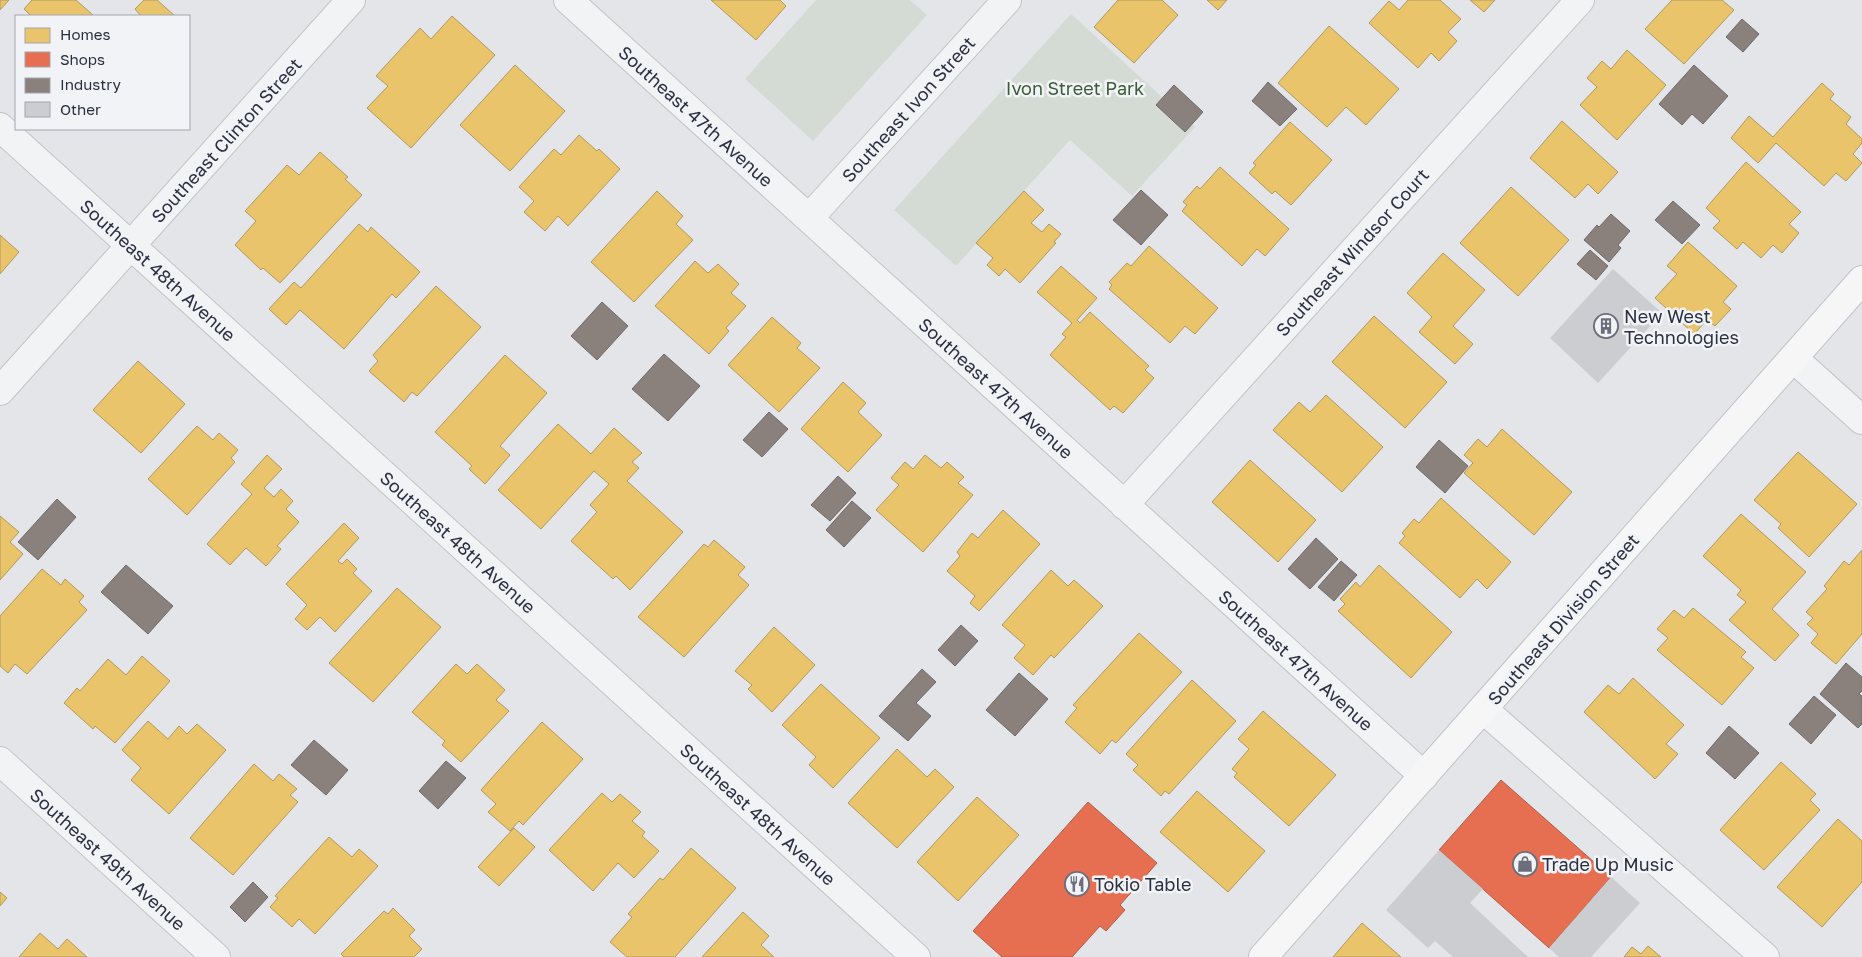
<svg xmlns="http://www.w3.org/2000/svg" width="1862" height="957" font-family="'Golos Text',sans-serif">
<rect width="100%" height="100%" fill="#e4e5e8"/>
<path fill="#d4dbd4" d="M 816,0 L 910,0 L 927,15 L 813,141 L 745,79 Z
M 1071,14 L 1195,127 L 1132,196 L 1070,140 L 956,266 L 894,210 Z"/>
<path fill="#e9c46a" stroke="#b0985e" d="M 0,0 L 9,0 L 0,10 Z
M 32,0 L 76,0 L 94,16 L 31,16 L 24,9 Z
M 144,0 L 157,0 L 175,16 L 141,16 L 135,9 Z
M 711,0 L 780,0 L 786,6 L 756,40 Z
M 1118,0 L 1162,0 L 1178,15 L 1134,63 L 1094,27 Z
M 1207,0 L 1227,0 L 1218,10 Z
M 1408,0 L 1440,0 L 1461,19 L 1448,32 L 1457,41 L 1439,61 L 1431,53 L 1418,68 L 1369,23 L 1389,1 L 1399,10 Z
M 1470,0 L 1495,0 L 1484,12 Z
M 1672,0 L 1722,0 L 1734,10 L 1684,64 L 1645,29 Z
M 452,16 L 495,55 L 411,148 L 367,108 L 388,86 L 376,76 L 420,28 L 431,39 Z
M 1329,26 L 1399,89 L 1366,125 L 1346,107 L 1327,127 L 1278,83 Z
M 1627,50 L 1666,85 L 1617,140 L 1580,105 L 1597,87 L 1587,78 L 1602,61 L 1611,69 Z
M 515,65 L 565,111 L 510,171 L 460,125 Z
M 1822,83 L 1834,94 L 1830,99 L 1851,117 L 1846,124 L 1862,139 L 1862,143 L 1853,154 L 1862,163 L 1846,181 L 1836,173 L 1824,186 L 1776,143 L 1758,163 L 1731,138 L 1749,116 L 1773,137 Z
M 1562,121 L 1618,172 L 1598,194 L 1588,184 L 1575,198 L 1530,158 Z
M 1290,122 L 1332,160 L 1291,205 L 1275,191 L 1272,194 L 1249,173 L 1256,165 L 1253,163 Z
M 579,135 L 597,151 L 599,149 L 620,169 L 568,226 L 558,216 L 545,231 L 524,212 L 534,201 L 519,187 L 554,149 L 561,155 Z
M 320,152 L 348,177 L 345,179 L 362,195 L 280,283 L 263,268 L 261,270 L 235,245 L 256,221 L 245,211 L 287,165 L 299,175 Z
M 1746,162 L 1801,212 L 1789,224 L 1799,233 L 1782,253 L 1773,245 L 1761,258 L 1743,242 L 1737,249 L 1713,228 L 1720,221 L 1706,208 Z
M 1220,167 L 1289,229 L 1265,256 L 1257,249 L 1242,266 L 1182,211 L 1187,205 L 1183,202 L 1197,186 L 1200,189 Z
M 1511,187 L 1569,240 L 1518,296 L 1460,243 Z
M 657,191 L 683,216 L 676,224 L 693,240 L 634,302 L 591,262 Z
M 1024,191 L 1044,210 L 1031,223 L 1042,232 L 1049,224 L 1061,234 L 1054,242 L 1056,243 L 1020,283 L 1005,269 L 999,276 L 987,265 L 993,258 L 976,243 Z
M 359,224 L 368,232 L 371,227 L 420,272 L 396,298 L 392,294 L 344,349 L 300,310 L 286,325 L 269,309 L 294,282 L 301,288 Z
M 0,235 L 19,252 L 0,274 Z
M 1688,242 L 1737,286 L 1723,302 L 1731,309 L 1715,326 L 1707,320 L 1694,334 L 1655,298 L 1677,274 L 1667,266 Z
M 1149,246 L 1218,308 L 1195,334 L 1185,326 L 1170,343 L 1109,289 L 1112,285 L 1109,282 L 1127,263 L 1131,266 Z
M 1443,253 L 1485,290 L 1453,326 L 1473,344 L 1455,364 L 1419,332 L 1432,317 L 1407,293 Z
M 695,261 L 708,273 L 718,264 L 739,284 L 731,293 L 746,306 L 726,328 L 729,331 L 709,354 L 655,306 Z
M 1061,266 L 1097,298 L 1077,320 L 1080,323 L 1090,312 L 1149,366 L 1145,370 L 1154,378 L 1123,413 L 1114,406 L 1110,410 L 1050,355 L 1066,337 L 1062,334 L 1072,323 L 1037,292 Z
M 436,286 L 481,327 L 417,396 L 412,392 L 404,402 L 369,371 L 378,361 L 373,355 Z
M 1374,316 L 1447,382 L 1405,428 L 1332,362 Z
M 772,317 L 801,343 L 797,348 L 820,368 L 779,412 L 728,365 Z
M 505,355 L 547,393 L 500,446 L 510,455 L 485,484 L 469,469 L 472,466 L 435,432 Z
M 138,361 L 185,404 L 141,453 L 93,410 Z
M 843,382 L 866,403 L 858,412 L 882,435 L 848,472 L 801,429 Z
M 1326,395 L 1383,447 L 1342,492 L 1273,430 L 1299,402 L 1310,412 Z
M 558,424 L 591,454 L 614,428 L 642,453 L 632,462 L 639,468 L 627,481 L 683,532 L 630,590 L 616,576 L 613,579 L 571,541 L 597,512 L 590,505 L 609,484 L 594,471 L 541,529 L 498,490 Z
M 197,426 L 213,440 L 219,433 L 238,450 L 231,458 L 235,462 L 187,515 L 148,479 Z
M 1502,429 L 1572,492 L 1534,535 L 1464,473 L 1473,463 L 1464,455 L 1478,439 L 1487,447 Z
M 1798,452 L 1857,504 L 1809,557 L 1778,528 L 1781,524 L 1754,500 Z
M 267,455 L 282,469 L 264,488 L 274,497 L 281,489 L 293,501 L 286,509 L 299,522 L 277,546 L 281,549 L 266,566 L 246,548 L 230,565 L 207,544 L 252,494 L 241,484 Z
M 925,455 L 941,468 L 947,462 L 964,477 L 958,483 L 973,495 L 923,552 L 876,510 L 899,485 L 891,478 L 905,462 L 913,469 Z
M 1250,460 L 1316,520 L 1278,562 L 1212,502 Z
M 1441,498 L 1511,562 L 1487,589 L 1477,579 L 1460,598 L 1399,543 L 1405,536 L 1402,533 L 1414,519 L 1419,523 Z
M 1003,510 L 1040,544 L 979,611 L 970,603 L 975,596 L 947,571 L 960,556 L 957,552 L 972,533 L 978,538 Z
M 1741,514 L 1806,572 L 1772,609 L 1799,635 L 1775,661 L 1729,620 L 1746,602 L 1737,595 L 1741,590 L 1703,556 Z
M 0,516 L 19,532 L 10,542 L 23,554 L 0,580 Z
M 344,523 L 359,538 L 338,561 L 342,564 L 347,559 L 357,569 L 353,573 L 372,591 L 335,632 L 320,617 L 307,630 L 295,619 L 307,605 L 286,584 Z
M 714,540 L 745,567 L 738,575 L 749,585 L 684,657 L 638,617 L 704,544 L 708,547 Z
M 1862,550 L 1862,634 L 1836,664 L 1811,643 L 1818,634 L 1807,624 L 1813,618 L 1806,612 L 1827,589 L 1824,586 L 1844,561 L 1849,565 Z
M 1379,565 L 1452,632 L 1411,678 L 1338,611 L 1345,604 L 1340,599 L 1356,582 L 1360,587 Z
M 42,569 L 61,585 L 65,579 L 84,596 L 79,602 L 87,610 L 27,674 L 15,664 L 8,673 L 0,666 L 0,616 Z
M 1051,570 L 1068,586 L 1074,580 L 1103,606 L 1054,658 L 1051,655 L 1033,675 L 1014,658 L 1025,645 L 1002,625 Z
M 397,588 L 441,627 L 373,702 L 329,663 Z
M 1693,608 L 1746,652 L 1741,657 L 1754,668 L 1722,705 L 1657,650 L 1668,638 L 1657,629 L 1674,610 L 1684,618 Z
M 774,627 L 815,665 L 772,712 L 748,689 L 752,685 L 735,671 Z
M 1139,633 L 1182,672 L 1116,743 L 1112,740 L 1100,754 L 1065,722 L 1077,708 L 1073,705 Z
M 142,656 L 170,681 L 115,743 L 95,726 L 93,729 L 64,703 L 77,688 L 80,691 L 108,659 L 126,675 Z
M 456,664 L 467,674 L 477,664 L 505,690 L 496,700 L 509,711 L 461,762 L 442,745 L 445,741 L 412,712 Z
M 1633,678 L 1684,725 L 1666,744 L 1678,754 L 1655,779 L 1584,712 L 1608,685 L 1619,694 Z
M 1192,680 L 1236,721 L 1169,794 L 1165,791 L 1161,796 L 1133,770 L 1138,765 L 1126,754 Z
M 821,684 L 880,738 L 833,788 L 809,765 L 816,757 L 782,725 Z
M 1263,711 L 1336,775 L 1289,826 L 1234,777 L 1237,773 L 1232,769 L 1249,749 L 1238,739 Z
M 148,721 L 168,739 L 179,726 L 187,734 L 197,724 L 226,750 L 169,814 L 131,780 L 141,768 L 122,750 Z
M 542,722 L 583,759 L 523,825 L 519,821 L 510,831 L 488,812 L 496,804 L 481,790 Z
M 897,749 L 927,777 L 935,769 L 954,787 L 897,848 L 848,803 Z
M 1781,762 L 1816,794 L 1810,800 L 1820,810 L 1764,870 L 1720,830 Z
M 254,764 L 273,781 L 279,774 L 297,789 L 290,795 L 298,802 L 233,875 L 190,838 Z
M 1197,791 L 1265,851 L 1228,892 L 1160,832 Z
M 602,793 L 612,802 L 620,794 L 641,812 L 632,821 L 645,832 L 642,836 L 659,851 L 634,878 L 618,863 L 593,891 L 549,850 Z
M 977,797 L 1019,835 L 958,901 L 917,862 Z
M 1838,819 L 1862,841 L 1862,882 L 1822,927 L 1777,887 Z
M 514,828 L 535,847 L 499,886 L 478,867 Z
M 329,837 L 352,857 L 359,849 L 378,866 L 315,934 L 299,919 L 292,927 L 270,907 L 278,898 L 275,896 Z
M 691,848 L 736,888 L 675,957 L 627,957 L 610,942 L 632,917 L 628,914 L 660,878 L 663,880 Z
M 0,892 L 7,898 L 0,906 Z
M 393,908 L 415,930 L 409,936 L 422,949 L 414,957 L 344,957 L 341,954 L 384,911 L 388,914 Z
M 743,912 L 769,936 L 761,945 L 774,957 L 702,957 Z
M 1362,923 L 1401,957 L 1333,957 Z
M 40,933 L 58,949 L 67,939 L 87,957 L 19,957 Z
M 1648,946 L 1661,957 L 1624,957 L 1632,947 L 1641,954 Z"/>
<path fill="#e76f51" stroke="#af5c4c" d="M 1501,780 L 1611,877 L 1549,948 L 1439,850 Z
M 1088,802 L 1157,863 L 1120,905 L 1125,910 L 1106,931 L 1100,926 L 1072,957 L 1002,957 L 973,931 Z"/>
<path fill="#8a817c" stroke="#6e696a" d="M 1742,19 L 1759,34 L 1743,52 L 1726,37 Z
M 1694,65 L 1728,96 L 1703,124 L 1692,114 L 1682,125 L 1659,104 Z
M 1268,82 L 1297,109 L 1280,126 L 1252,101 Z
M 1174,85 L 1203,112 L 1185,132 L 1156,105 Z
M 1141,190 L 1168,215 L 1141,245 L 1113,220 Z
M 1673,201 L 1700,225 L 1682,244 L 1655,220 Z
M 1611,214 L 1630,231 L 1618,245 L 1621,248 L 1609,262 L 1584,240 L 1597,225 L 1599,227 Z
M 1590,250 L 1608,266 L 1596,280 L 1577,264 Z
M 602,302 L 628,326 L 597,360 L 571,336 Z
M 664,354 L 700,386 L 668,421 L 632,389 Z
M 769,412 L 788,429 L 762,457 L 743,440 Z
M 1439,440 L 1468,466 L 1445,493 L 1416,467 Z
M 838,476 L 856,493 L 830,521 L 811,505 Z
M 57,499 L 76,517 L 38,560 L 18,542 Z
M 852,501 L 871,518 L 844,547 L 826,530 Z
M 1316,538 L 1338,559 L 1310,589 L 1288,569 Z
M 1341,561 L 1357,575 L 1334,601 L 1318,587 Z
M 126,565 L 173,606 L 148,634 L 101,592 Z
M 961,625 L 978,641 L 955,666 L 938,650 Z
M 1846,663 L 1862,677 L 1862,691 L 1859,694 L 1862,696 L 1862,724 L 1858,728 L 1820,694 Z
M 922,669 L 936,682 L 916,703 L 931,716 L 908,741 L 879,716 Z
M 1019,673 L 1048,699 L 1015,736 L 986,710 Z
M 1814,696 L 1836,715 L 1811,744 L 1789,724 Z
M 1729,726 L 1759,753 L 1735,779 L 1706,753 Z
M 314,740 L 348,770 L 326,795 L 291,765 Z
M 446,761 L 466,778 L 438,809 L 419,791 Z
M 253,882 L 268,897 L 245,922 L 230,907 Z"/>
<path fill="#cccdd0" d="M 1613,269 L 1662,313 L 1598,383 L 1550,338 Z
M 1439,850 L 1483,889 L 1470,903 L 1528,957 L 1453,957 L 1435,941 L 1428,948 L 1386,910 Z
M 1611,877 L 1640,903 L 1591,957 L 1559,957 L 1549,948 Z"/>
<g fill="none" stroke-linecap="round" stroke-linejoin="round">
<defs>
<path id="minor" d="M 568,0 L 1424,776
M 0,127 L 916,957
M 809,218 L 1007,0
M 1793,358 L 1862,420
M 0,391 L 351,0
M 1124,505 L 1580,0
M 1483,709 L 1765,957
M 0,761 L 216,957"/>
<path id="major" d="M 1263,957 L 1862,280"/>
</defs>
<use href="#minor" stroke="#c2c3c6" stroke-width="30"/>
<use href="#major" stroke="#c0c2c6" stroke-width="30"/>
<use href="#minor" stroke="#f2f3f5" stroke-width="28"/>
<use href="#major" stroke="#f6f6f7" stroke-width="28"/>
</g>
<defs>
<symbol id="building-ring" viewBox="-11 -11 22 22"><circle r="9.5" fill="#f1f3f7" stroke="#6c6f7b" stroke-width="1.5"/><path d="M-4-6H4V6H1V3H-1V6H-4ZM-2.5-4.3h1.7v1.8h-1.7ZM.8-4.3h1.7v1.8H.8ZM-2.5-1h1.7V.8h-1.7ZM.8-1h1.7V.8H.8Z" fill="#6c6f7b"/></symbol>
<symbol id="shop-ring" viewBox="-11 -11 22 22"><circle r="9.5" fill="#f1f3f7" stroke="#6c6f7b" stroke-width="1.5"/><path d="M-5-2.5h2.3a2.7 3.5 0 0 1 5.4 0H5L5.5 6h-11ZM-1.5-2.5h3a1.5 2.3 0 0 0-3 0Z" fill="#6c6f7b"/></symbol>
<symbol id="restaurant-ring" viewBox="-11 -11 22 22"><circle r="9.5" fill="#f1f3f7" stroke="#6c6f7b" stroke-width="1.5"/><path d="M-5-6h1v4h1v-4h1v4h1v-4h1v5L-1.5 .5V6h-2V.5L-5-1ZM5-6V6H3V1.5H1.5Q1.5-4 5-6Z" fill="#6c6f7b"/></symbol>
</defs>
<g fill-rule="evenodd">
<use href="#building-ring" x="1592" y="312" width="28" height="28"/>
<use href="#shop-ring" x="1511" y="850" width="28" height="28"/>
<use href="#restaurant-ring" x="1063" y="870" width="28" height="28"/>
</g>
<g text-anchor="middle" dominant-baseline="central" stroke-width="5" stroke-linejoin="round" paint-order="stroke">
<g font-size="18" fill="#3c5c38" stroke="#f1f3f7">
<text x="1075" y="88">Ivon Street Park</text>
</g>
<g font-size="18" fill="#2b3041" stroke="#f1f3f7">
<text transform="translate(908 109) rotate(-48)">Southeast Ivon Street</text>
<text transform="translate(696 116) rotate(42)">Southeast 47th Avenue</text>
<text transform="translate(226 140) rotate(-48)">Southeast Clinton Street</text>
<text transform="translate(1352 252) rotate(-48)">Southeast Windsor Court</text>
<text transform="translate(158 270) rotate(42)">Southeast 48th Avenue</text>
<text transform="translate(996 388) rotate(42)">Southeast 47th Avenue</text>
<text transform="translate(458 542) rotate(42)">Southeast 48th Avenue</text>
<text transform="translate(1563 619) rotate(-49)">Southeast Division Street</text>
<text transform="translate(1296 660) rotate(42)">Southeast 47th Avenue</text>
<text transform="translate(758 814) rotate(42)">Southeast 48th Avenue</text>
<text transform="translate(108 859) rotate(42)">Southeast 49th Avenue</text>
</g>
<g font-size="18" fill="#2b3041" stroke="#f1f3f7" text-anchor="start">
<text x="1624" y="316">New West<tspan x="1624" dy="21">Technologies</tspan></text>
<text x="1542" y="864">Trade Up Music</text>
<text x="1094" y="884">Tokio Table</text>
</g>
</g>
<rect x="15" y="15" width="175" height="115" fill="#f1f3f7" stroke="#a2a5ae"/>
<rect x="25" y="28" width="25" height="15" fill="#e9c46a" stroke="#a2a5ae"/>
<text x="60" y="40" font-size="15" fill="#2b3041">Homes</text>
<rect x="25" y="52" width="25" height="15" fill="#e76f51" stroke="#a2a5ae"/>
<text x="60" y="65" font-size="15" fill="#2b3041">Shops</text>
<rect x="25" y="78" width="25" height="15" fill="#8a817c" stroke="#a2a5ae"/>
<text x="60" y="90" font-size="15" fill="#2b3041">Industry</text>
<rect x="25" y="102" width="25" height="15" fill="#cccdd0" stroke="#a2a5ae"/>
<text x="60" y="115" font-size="15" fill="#2b3041">Other</text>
</svg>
